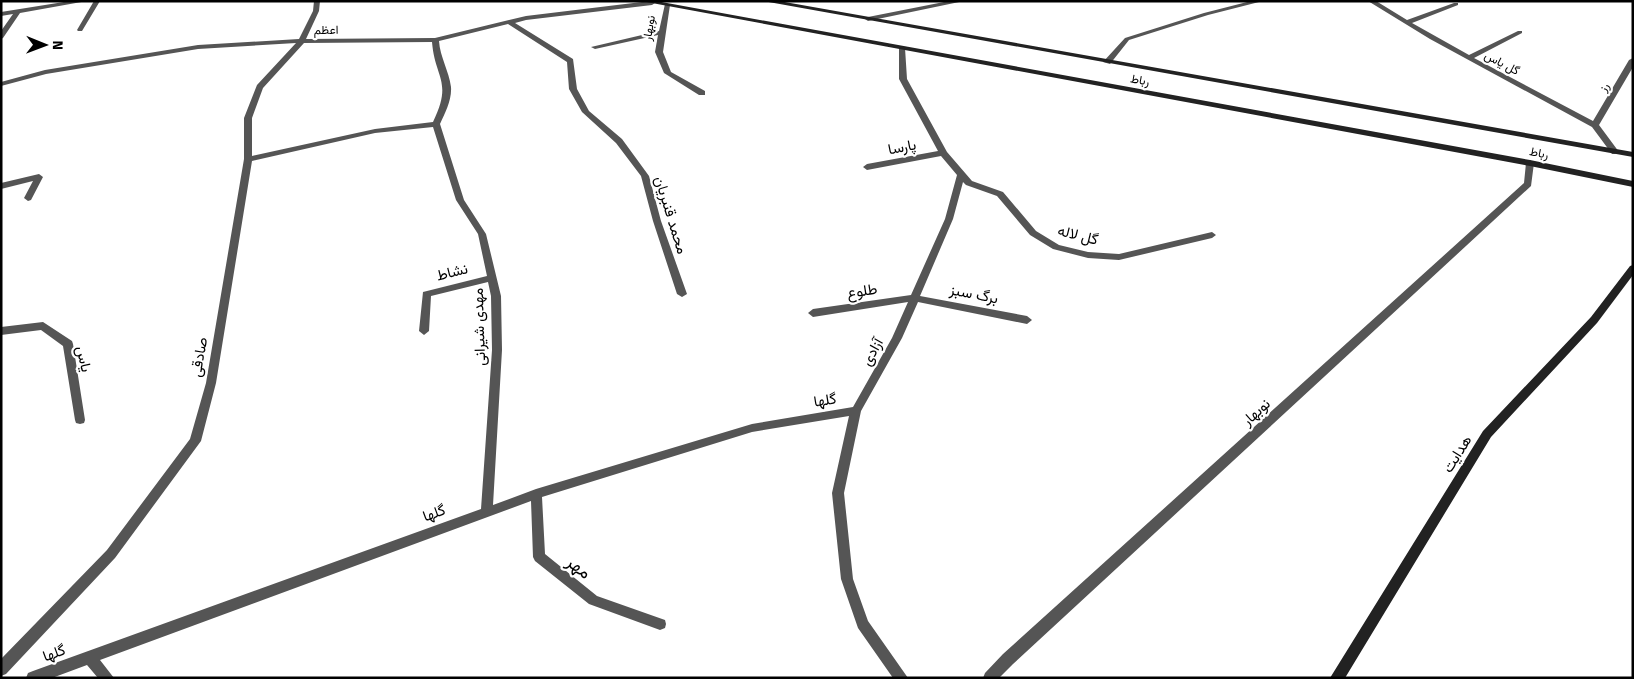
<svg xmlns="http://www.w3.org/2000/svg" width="1634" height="679" font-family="'Fira Sans',Vazirmatn,sans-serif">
<rect width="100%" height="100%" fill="#fff"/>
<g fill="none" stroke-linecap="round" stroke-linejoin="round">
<path fill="#555" fill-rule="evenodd" d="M 1251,1 L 1259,2 L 1208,15 L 1129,40 L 1110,64 L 1103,62 L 1125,38 L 1204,13 Z"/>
<path fill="#555" fill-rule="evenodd" d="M 70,1 L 87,1 L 20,13 L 3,38 L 1,39 L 1,31 L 13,14 L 1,16 L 1,12 Z
M 94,1 L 100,1 L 82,31 L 78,31 L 77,30 Z
M 314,1 L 320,1 L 319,11 L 306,39 L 435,38 L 526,16 L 650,1 L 655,3 L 652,5 L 526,20 L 515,23 L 573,59 L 577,89 L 589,111 L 622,139 L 649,176 L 661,221 L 687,294 L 682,297 L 677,294 L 653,221 L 641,176 L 616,143 L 582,112 L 569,89 L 567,62 L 508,24 L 439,41 C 440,57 449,71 451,87 C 452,100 445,113 440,124 L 464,200 L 486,234 L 501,296 L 502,350 L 493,505 L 536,489 L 752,424 L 853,407 L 892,338 L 908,302 L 813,317 L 808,313 L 813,309 L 911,295 L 945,219 L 957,175 L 941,156 L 867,170 L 863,167 L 867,164 L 938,151 L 899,79 L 899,47 L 905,48 L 907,79 L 947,152 L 972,181 L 1003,192 L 1036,231 L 1059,245 L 1088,252 L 1119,254 L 1212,232 L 1216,235 L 1212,238 L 1119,260 L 1088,258 L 1053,249 L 1030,235 L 997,196 L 966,185 L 963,182 L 953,219 L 920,296 L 1027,316 L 1032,320 L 1027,324 L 918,302 L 902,338 L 861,411 L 844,493 L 853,579 L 868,621 L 908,678 L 893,678 L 858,628 L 841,579 L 832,493 L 849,416 L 752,432 L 542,497 L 545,554 L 597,596 L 665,620 L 666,624 L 665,628 L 660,630 L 589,604 L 535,561 L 533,557 L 531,501 L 100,660 L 114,678 L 98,678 L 87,665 L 52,678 L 26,678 L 28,673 L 33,671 L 481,509 L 492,350 L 491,296 L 488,282 L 431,296 L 429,331 L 424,335 L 419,331 L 423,292 L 487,276 L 478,234 L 456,200 L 433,127 L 375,133 L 252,161 L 216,383 L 201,441 L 115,558 L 6,674 L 1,676 L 1,659 L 107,550 L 190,439 L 206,383 L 244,159 L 244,118 L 257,85 L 296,43 L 198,49 L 46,74 L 1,86 L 1,82 L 45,70 L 198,45 L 299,39 L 313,11 ZM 432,42 C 435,79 453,81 433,122 L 375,129 L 252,156 L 252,118 L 263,88 L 304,43 Z
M 949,1 L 964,1 L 868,21 L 865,19 L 868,17 Z
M 1368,1 L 1376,1 L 1407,20 L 1454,3 L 1458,3 L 1458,5 L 1412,23 L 1469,55 L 1518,31 L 1522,31 L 1522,33 L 1474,58 L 1593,121 L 1629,60 L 1633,58 L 1633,67 L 1599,125 L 1619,152 L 1615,154 L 1612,154 L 1592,127 L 1430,39 Z
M 665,4 L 670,5 L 663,52 L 671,72 L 705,91 L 705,95 L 699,95 L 664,73 L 655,52 L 658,35 L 595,49 L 591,47 L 659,31 Z
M 1530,160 L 1534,163 L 1531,186 L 1013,664 L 999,678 L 983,678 L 985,673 L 1003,654 L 1524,183 L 1526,163 Z
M 39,174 L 43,177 L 31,200 L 28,201 L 24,198 L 33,181 L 1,189 L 1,183 Z
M 43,322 L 72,341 L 73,344 L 85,420 L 84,423 L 80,424 L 76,423 L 75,420 L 63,346 L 41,330 L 1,335 L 1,327 Z"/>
<path fill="#222" fill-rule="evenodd" d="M 641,1 L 656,1 L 1530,160 L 1633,181 L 1633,187 L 1530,166 Z
M 763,1 L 779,1 L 1633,152 L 1633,157 Z
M 1633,265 L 1633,275 L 1597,323 L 1491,437 L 1345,678 L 1330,678 L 1483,431 L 1591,317 L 1630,266 Z"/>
</g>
<g text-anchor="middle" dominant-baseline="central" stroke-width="4.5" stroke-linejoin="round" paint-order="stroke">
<g font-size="12" fill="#000" stroke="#fff">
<text transform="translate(649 28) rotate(-81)">نوبهار</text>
<text transform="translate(326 30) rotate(-1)">اعظم</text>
<text transform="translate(1502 63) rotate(28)">گل یاس</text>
<text transform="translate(1140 80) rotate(10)">رباط</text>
<text transform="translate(1604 87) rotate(-59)">رز</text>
<text transform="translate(1539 153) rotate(11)">رباط</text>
</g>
<g font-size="15" fill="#000" stroke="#fff">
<text transform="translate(902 147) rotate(-11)">پارسا</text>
<text transform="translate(671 215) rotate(73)">محمد قنبریان</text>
<text transform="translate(1078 235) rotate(14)">گل لاله</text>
<text transform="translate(452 272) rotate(-14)">نشاط</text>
<text transform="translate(862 291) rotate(-9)">طلوع</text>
<text transform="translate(974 294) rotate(11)">برگ سبز</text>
<text transform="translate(479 327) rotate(-92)">مهدی شیرانی</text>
<text transform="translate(872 352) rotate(-61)">آزادی</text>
<text transform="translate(199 357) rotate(-80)">صادقی</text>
<text transform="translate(84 359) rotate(78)">یاس</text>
<text transform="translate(825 400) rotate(-9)">گلها</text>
<text transform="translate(1256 412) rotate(-42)">نوبهار</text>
<text transform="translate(1457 454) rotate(-58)">هدایت</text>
<text transform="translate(434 513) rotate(-20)">گلها</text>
<text transform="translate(54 653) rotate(-20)">گلها</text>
</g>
<g font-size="18" fill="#000" stroke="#fff">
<text transform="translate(579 567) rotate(38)">مهر</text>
</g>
</g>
<rect width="1634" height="679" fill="none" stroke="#000000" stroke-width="5"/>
<g transform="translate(45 45) rotate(91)" stroke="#ffffff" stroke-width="4" paint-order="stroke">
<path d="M0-4L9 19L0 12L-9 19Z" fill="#000000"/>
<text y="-8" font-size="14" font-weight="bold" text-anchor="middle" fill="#000000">N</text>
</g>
</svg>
